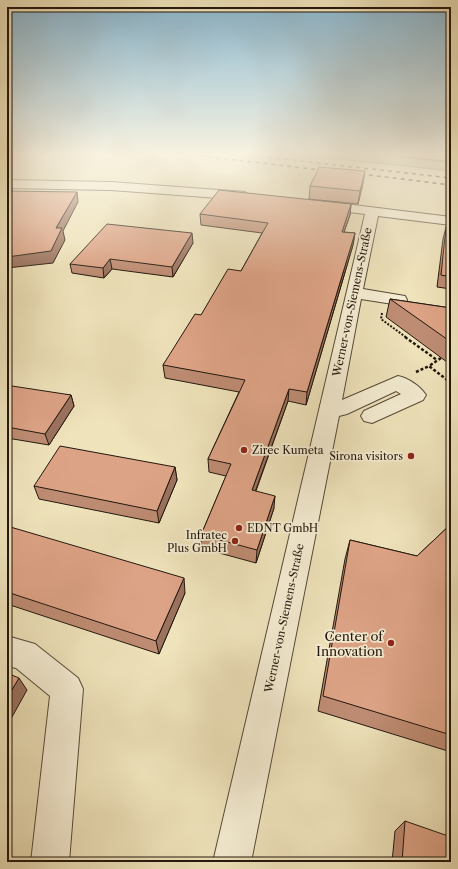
<svg xmlns="http://www.w3.org/2000/svg" width="458" height="869" font-family="'Libre Caslon Text',serif">
<rect width="100%" height="100%" fill="#efe3bb"/>
<filter id="stains"><feTurbulence type="fractalNoise" baseFrequency=".005" numOctaves="4"/><feColorMatrix values="0 0 0 0 .2 0 0 0 0 .09 0 0 0 0 .02 0 0 0 .5 -.17"/></filter>
<radialGradient id="worn" r=".72"><stop offset=".6" stop-color="#630" stop-opacity="0"/><stop offset="1" stop-color="#630" stop-opacity=".3"/></radialGradient>
<path fill="#bac390" stroke="#6e6d4e" d="M 285,153 L 375,153 L 451,163 L 451,171 Z"/>
<g fill="none" stroke-linecap="round" stroke-linejoin="round">
<defs>
<path id="minor" d="M 440,153 L 451,153 L 451,156 L 441,155 Z
M 7,180 L 111,182 L 245,192 L 251,196 L 245,200 L 111,190 L 7,188 Z
M 321,201 L 451,217 L 451,225 L 378,216 L 363,289 L 405,296 L 407,300 L 405,304 L 399,305 L 361,299 L 342,400 L 398,376 C 408,378 420,386 426,395 L 423,400 L 372,423 L 364,421 L 361,416 L 364,411 L 401,394 L 396,391 L 347,414 L 339,416 L 251,862 L 213,862 L 365,214 L 316,208 L 315,205 Z
M 7,636 L 35,644 L 78,678 L 83,689 L 69,862 L 31,862 L 50,696 L 16,668 L 7,666 Z"/>
<path id="major" d="M 394,153 L 451,155 L 451,161 L 399,156 Z"/>
</defs>
<use href="#minor" stroke="#564a38" stroke-width="2"/>
<use href="#major" stroke="#23170d" stroke-width="2"/>
<path stroke="#23170d" stroke-width="2" stroke-dasharray="2 1.5" stroke-linecap="butt" d="M 382,313 L 381,319 L 407,338"/>
<path stroke="#23170d" stroke-width="2.5" stroke-dasharray="3 2" stroke-linecap="butt" d="M 405,337 L 437,360
M 441,358 L 429,366 L 451,383
M 416,372 L 429,366"/>
<use href="#minor" fill="#f5edd3" fill-rule="evenodd"/>
<use href="#major" fill="#e8c27e" fill-rule="evenodd"/>
<path stroke="#23170d" stroke-width="1.5" stroke-dasharray="4 4" stroke-linecap="butt" d="M 176,153 L 329,171
M 229,153 L 451,178
M 353,173 L 451,185"/>
</g>
<path fill="#be8c73" stroke="#23170d" d="M 365,171 L 358,204 L 309,199 L 310,186 Z
M 351,204 L 350,215 L 344,232 L 355,233 L 353,245 L 306,405 L 288,401 L 256,491 L 274,508 L 256,563 L 201,548 L 201,535 L 226,476 L 209,472 L 208,459 L 239,392 L 165,378 L 163,365 L 201,315 L 241,271 L 262,233 L 201,225 L 200,214 Z
M 446,227 L 451,228 L 451,289 L 437,287 L 443,239 Z
M 193,243 L 173,277 L 112,269 L 104,278 L 72,273 L 70,264 Z
M 390,299 L 451,308 L 451,365 L 386,317 Z
M 7,392 L 71,395 L 74,406 L 49,445 L 7,438 Z
M 175,467 L 177,480 L 159,523 L 39,499 L 34,486 Z
M 451,524 L 451,752 L 318,711 L 345,559 L 350,540 L 417,556 Z
M 7,526 L 185,593 L 159,654 L 7,604 Z
M 405,821 L 451,862 L 392,862 L 395,831 Z"/>
<path fill="#9b725e" stroke="#23170d" d="M 365,171 L 363,184 L 358,204 L 360,191 Z
M 10,183 L 13,193 L 7,201 L 7,187 Z
M 77,192 L 78,202 L 63,231 L 65,240 L 53,263 L 7,268 L 7,257 L 56,228 Z
M 351,204 L 350,215 L 340,243 L 342,232 Z
M 192,233 L 193,243 L 173,277 L 172,267 Z
M 355,233 L 353,245 L 306,405 L 307,392 Z
M 110,259 L 112,269 L 104,278 L 103,268 Z
M 289,389 L 288,401 L 251,503 L 252,490 Z
M 71,395 L 74,406 L 49,445 L 45,434 Z
M 175,467 L 177,480 L 159,523 L 157,511 Z
M 275,496 L 274,508 L 256,563 L 257,550 Z
M 184,578 L 185,593 L 159,654 L 156,641 Z
M 19,678 L 27,690 L 7,726 L 7,698 Z"/>
<path fill="#dda386" stroke="#23170d" d="M 319,167 L 365,171 L 360,191 L 310,186 Z
M 7,183 L 10,183 L 7,187 Z
M 219,190 L 351,204 L 342,232 L 355,233 L 307,392 L 289,389 L 252,490 L 275,496 L 257,550 L 201,535 L 231,464 L 208,459 L 245,380 L 163,365 L 195,314 L 201,315 L 228,269 L 241,271 L 268,223 L 200,214 Z
M 7,191 L 77,192 L 56,228 L 62,228 L 51,251 L 7,257 Z
M 107,224 L 192,233 L 172,267 L 110,259 L 103,268 L 70,264 Z
M 446,227 L 451,228 L 451,277 L 441,275 Z
M 390,299 L 451,308 L 451,342 Z
M 12,386 L 71,395 L 45,434 L 7,427 L 7,392 Z
M 60,446 L 175,467 L 157,511 L 34,486 Z
M 451,524 L 451,735 L 323,696 L 350,540 L 417,556 Z
M 7,526 L 184,578 L 156,641 L 7,592 Z
M 7,673 L 19,678 L 7,698 Z
M 405,821 L 451,837 L 451,862 L 402,862 Z"/>
<linearGradient id="sky" x2="0" y2="1"><stop stop-color="#89b8d2"/><stop offset="0.56" stop-color="#f8f2e0"/><stop offset="1" stop-color="#f8f2e0" stop-opacity="0"/></linearGradient>
<rect width="458" height="275" fill="url(#sky)"/>
<g fill="#8f2418" stroke="#f5edd3" stroke-width="1.5">
<circle cx="244" cy="450" r="4"/>
<circle cx="411" cy="456" r="4"/>
<circle cx="239" cy="528" r="4"/>
<circle cx="235" cy="541" r="4"/>
<circle cx="391" cy="643" r="4"/>
</g>
<g text-anchor="middle" dominant-baseline="central" stroke-width="3.5" stroke-linejoin="round" paint-order="stroke">
<g font-size="11" fill="#23170d" stroke="#f5edd3">
<text transform="translate(352 302) rotate(-78)">Werner-von-Siemens-Straße</text>
<text transform="translate(284 618) rotate(-78)">Werner-von-Siemens-Straße</text>
</g>
<g font-size="11" fill="#23170d" stroke="#f5edd3" text-anchor="start">
<text x="252" y="450">Zirec Kumeta</text>
<text x="403" y="456" text-anchor="end">Sirona visitors</text>
<text x="247" y="528">EDNT GmbH</text>
<text x="227" y="535" text-anchor="end">Infratec<tspan x="227" dy="13">Plus GmbH</tspan></text>
</g>
<g font-size="13" fill="#23170d" stroke="#f5edd3" text-anchor="end">
<text x="383" y="636">Center of<tspan x="383" dy="15">Innovation</tspan></text>
</g>
</g>
<rect width="458" height="869" fill="none" stroke="#efe3bb" stroke-width="24"/>
<rect x="8" y="8" width="442" height="853" fill="none" stroke="#23170d" stroke-width="2"/>
<rect x="12" y="12" width="434" height="845" fill="none" stroke="#23170d"/>
<rect width="100%" height="100%" filter="url(#stains)"/>
<rect width="100%" height="100%" fill="url(#worn)"/>
</svg>
